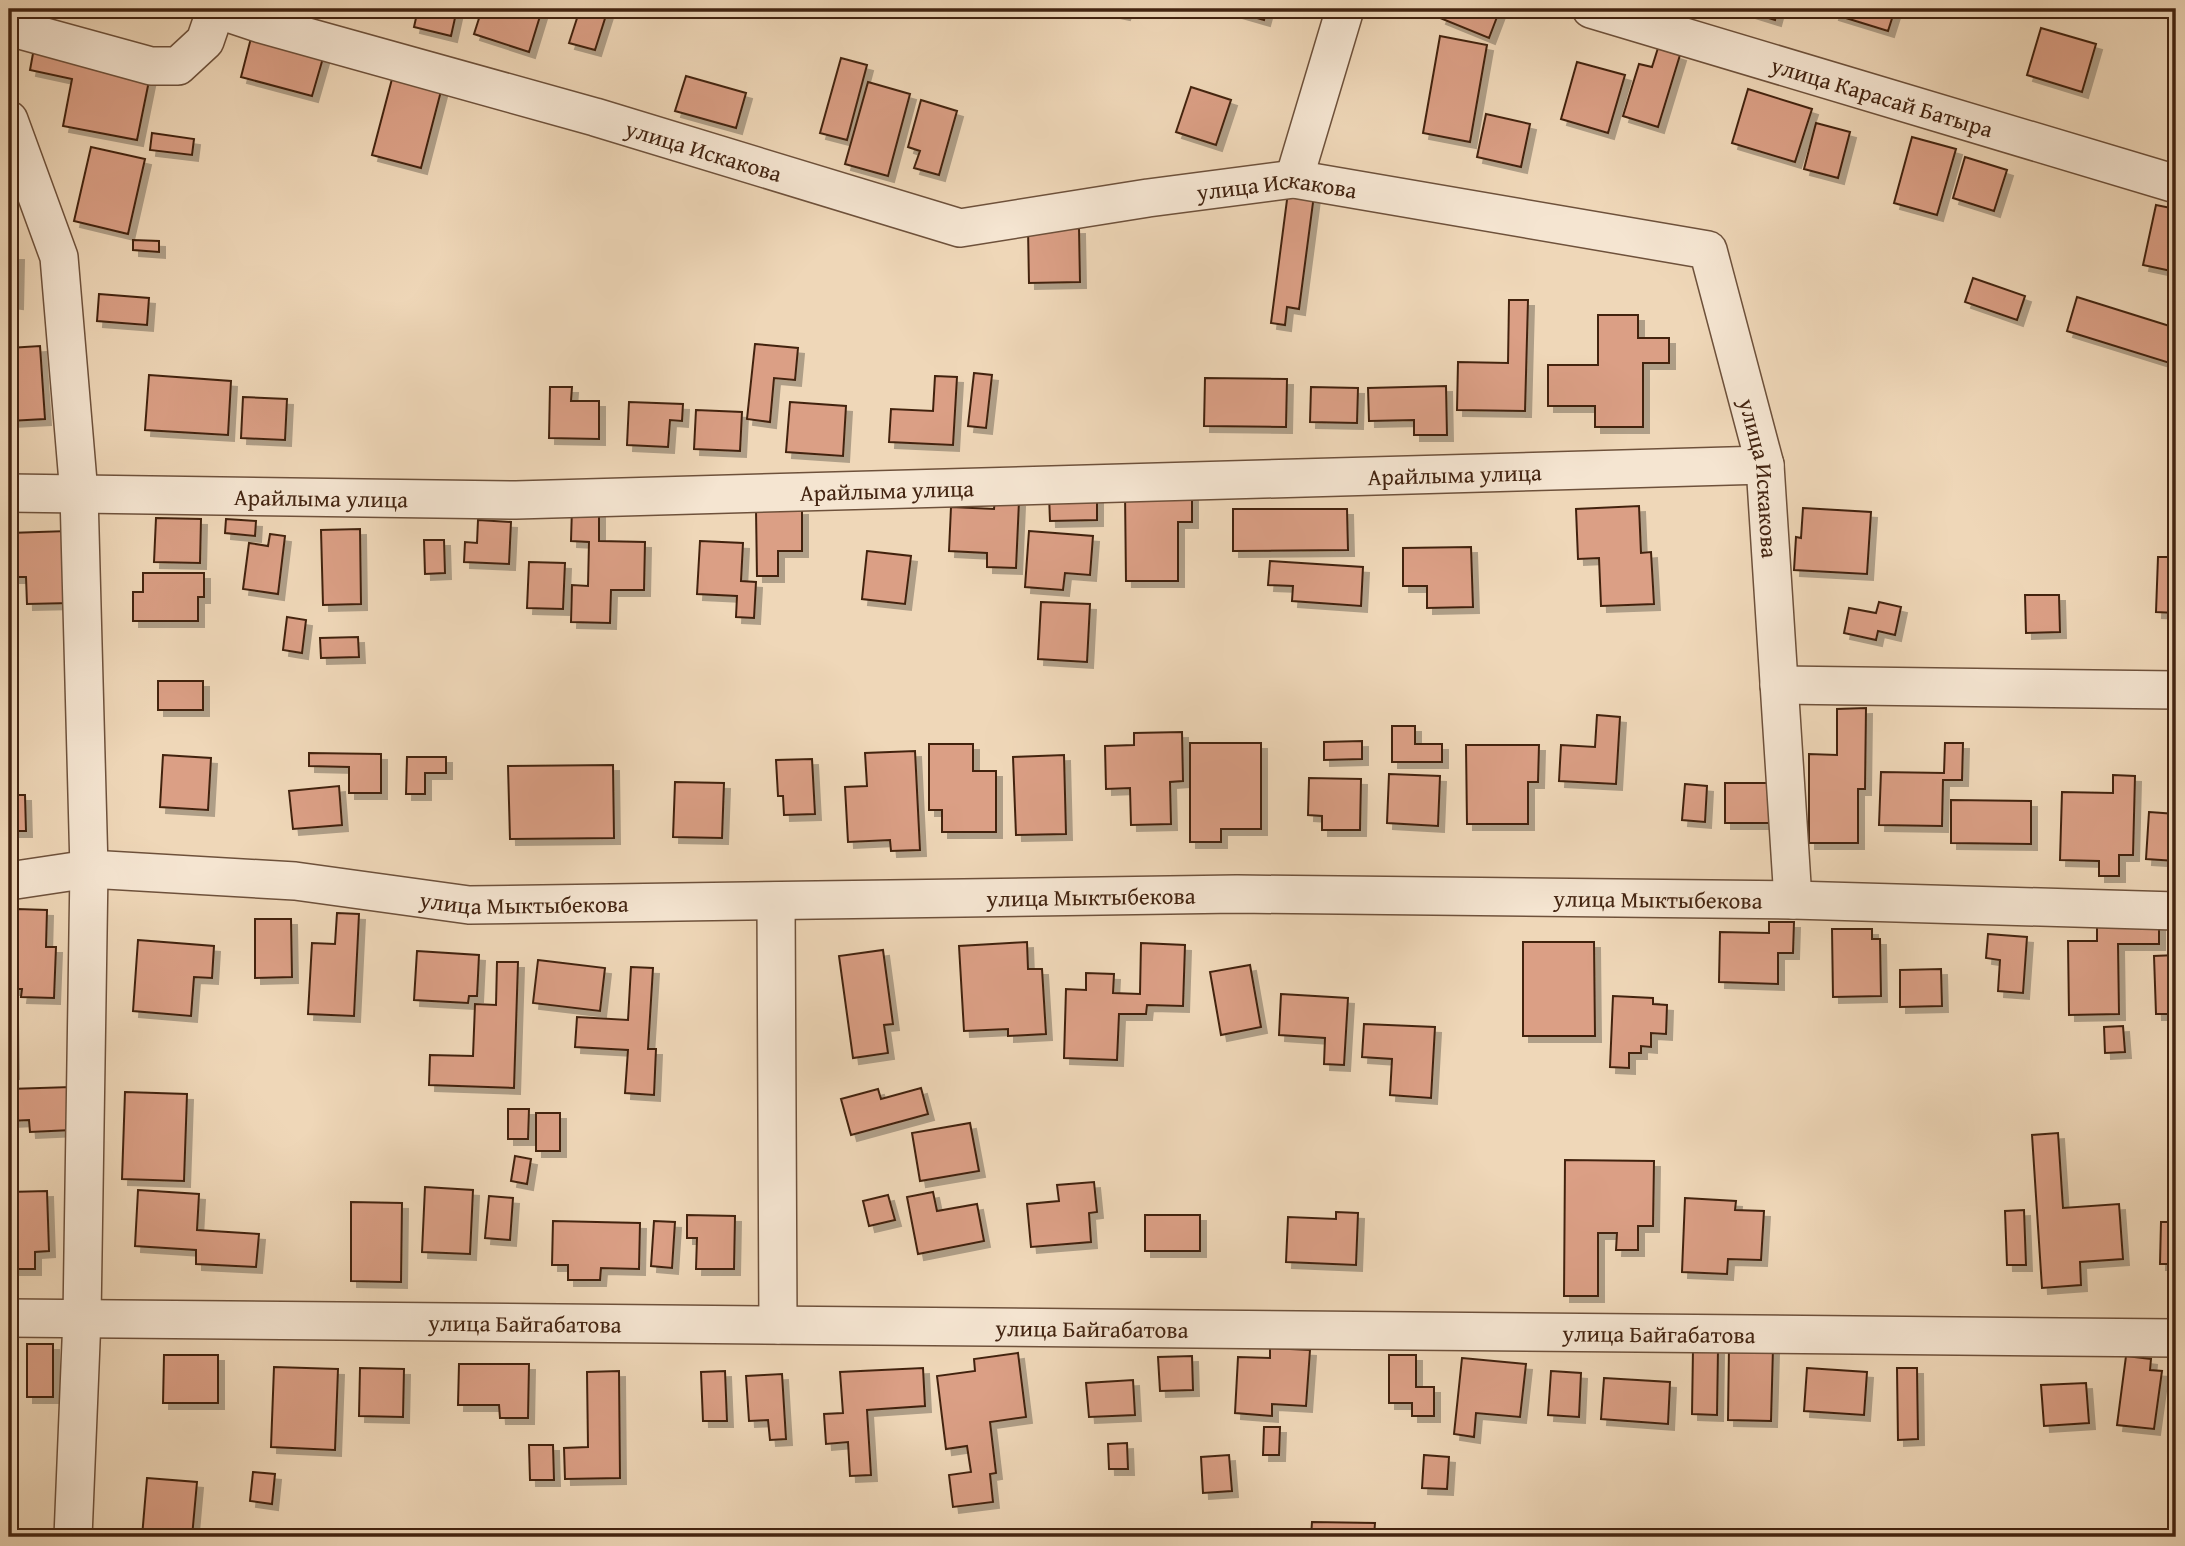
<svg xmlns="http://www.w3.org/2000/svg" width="2185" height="1546" font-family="'Gentium Book Plus',serif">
<defs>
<filter id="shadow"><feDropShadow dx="6" dy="6" stdDeviation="0" flood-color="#0004"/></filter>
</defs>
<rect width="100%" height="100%" fill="#efd7b8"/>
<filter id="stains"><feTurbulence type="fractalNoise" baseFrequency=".00286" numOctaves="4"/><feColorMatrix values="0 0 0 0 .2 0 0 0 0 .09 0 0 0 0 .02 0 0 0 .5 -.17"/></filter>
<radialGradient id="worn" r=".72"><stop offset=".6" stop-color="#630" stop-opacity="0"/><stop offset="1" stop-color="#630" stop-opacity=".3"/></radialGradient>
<path fill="#db9f85" stroke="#432411" stroke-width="2" filter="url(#shadow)" d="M 418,9 L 457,9 L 451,36 L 414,27 Z
M 482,9 L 527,9 L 541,13 L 529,52 L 474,34 Z
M 580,9 L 608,9 L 595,50 L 569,43 Z
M 1100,9 L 1126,9 L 1124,14 Z
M 1226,9 L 1267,9 L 1264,20 Z
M 1444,9 L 1500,9 L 1489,38 L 1440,18 Z
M 1746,9 L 1778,9 L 1775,20 L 1746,11 Z
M 1835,9 L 1895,9 L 1888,31 L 1833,14 Z
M 2041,28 L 2096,44 L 2082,92 L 2027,75 Z
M 1440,36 L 1487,45 L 1470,142 L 1423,133 Z
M 251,38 L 323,58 L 312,96 L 241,77 Z
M 34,48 L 151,71 L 137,140 L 63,126 L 72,79 L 30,70 Z
M 1658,48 L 1680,55 L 1658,127 L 1623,116 L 1639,64 L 1652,67 Z
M 841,58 L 867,65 L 847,140 L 820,133 Z
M 1577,62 L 1625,75 L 1608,133 L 1561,119 Z
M 686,76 L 746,93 L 736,128 L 675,111 Z
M 392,79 L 441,91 L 421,168 L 372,155 Z
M 868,82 L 910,94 L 888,176 L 845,164 Z
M 1191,87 L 1231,100 L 1216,145 L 1176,132 Z
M 1748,89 L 1812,109 L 1795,162 L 1732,143 Z
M 921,100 L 957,111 L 939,175 L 914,168 L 920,151 L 908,147 Z
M 1486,114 L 1530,124 L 1521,167 L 1477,157 Z
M 1816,123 L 1850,132 L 1838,178 L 1804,169 Z
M 152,133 L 194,139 L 192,155 L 150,150 Z
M 1912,137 L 1956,149 L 1937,215 L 1894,203 Z
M 91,147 L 145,159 L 128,234 L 74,221 Z
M 1965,157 L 2007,170 L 1994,211 L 1953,198 Z
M 1288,192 L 1314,195 L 1299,309 L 1287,307 L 1285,325 L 1271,323 Z
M 2156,205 L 2176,209 L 2176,272 L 2143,265 Z
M 1079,228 L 1080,282 L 1029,283 L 1028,229 Z
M 133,240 L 159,241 L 159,252 L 133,250 Z
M 9,254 L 18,254 L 17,303 L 9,302 Z
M 1973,278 L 2025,296 L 2017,320 L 1965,302 Z
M 99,294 L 149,298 L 147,325 L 97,321 Z
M 2077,297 L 2176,328 L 2176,365 L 2067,331 Z
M 1509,300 L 1528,300 L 1525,411 L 1457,410 L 1458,362 L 1508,363 Z
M 1598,315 L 1638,315 L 1638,338 L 1669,338 L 1669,363 L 1643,363 L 1643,427 L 1595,427 L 1595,406 L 1548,406 L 1548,365 L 1598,365 Z
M 755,344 L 798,348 L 795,380 L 774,378 L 770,422 L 747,419 Z
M 40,346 L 45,419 L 9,421 L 9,348 Z
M 974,373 L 992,375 L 986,428 L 968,426 Z
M 149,375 L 231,381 L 228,435 L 145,430 Z
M 935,376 L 957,377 L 953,445 L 889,442 L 891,409 L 933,411 Z
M 1205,378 L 1287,379 L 1286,427 L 1204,426 Z
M 1446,386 L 1447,435 L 1414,435 L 1414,420 L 1369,421 L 1368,388 Z
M 550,387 L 572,387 L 571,401 L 599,401 L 599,439 L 549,438 Z
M 1311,387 L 1358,388 L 1357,423 L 1310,422 Z
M 243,397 L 287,399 L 285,440 L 241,438 Z
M 629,402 L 683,404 L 682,421 L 670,420 L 668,447 L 627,445 Z
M 790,402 L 846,406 L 843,456 L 786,452 Z
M 696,410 L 742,412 L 740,451 L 694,449 Z
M 1125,493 L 1192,493 L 1192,522 L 1178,522 L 1178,581 L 1126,581 Z
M 1097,494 L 1097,520 L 1050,521 L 1049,495 Z
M 995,499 L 1019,501 L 1016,568 L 987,567 L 987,553 L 949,551 L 951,507 L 994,509 Z
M 1639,506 L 1641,553 L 1651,552 L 1654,604 L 1601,606 L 1599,558 L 1578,559 L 1576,509 Z
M 572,508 L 599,509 L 599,541 L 645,542 L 644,590 L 611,590 L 610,623 L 571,622 L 572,585 L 588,586 L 589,542 L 571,541 Z
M 1803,508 L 1871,512 L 1867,574 L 1794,570 L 1796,537 L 1801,538 Z
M 802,509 L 802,551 L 778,551 L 778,576 L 757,576 L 756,510 Z
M 1233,509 L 1347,509 L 1348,550 L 1233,551 Z
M 156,518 L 201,519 L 200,563 L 154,562 Z
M 226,519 L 256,521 L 255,536 L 225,533 Z
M 478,520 L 511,522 L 509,564 L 464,562 L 465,542 L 477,543 Z
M 360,529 L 361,604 L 323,605 L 321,530 Z
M 68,531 L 71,603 L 27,604 L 26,577 L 9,577 L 9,533 Z
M 1029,531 L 1093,536 L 1090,575 L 1065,573 L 1063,590 L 1025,587 Z
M 270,534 L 285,536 L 278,594 L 243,589 L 249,543 L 268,546 Z
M 424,540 L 444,540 L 445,573 L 425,574 Z
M 700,541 L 743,543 L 741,581 L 756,582 L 754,618 L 736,617 L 737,596 L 697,594 Z
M 1471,547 L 1473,607 L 1427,608 L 1427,586 L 1403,586 L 1403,548 Z
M 867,551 L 911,556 L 905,604 L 862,599 Z
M 2158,557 L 2176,557 L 2176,613 L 2156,612 Z
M 1270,561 L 1363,567 L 1361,606 L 1292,601 L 1293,586 L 1268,585 Z
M 529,562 L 565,563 L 563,609 L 527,608 Z
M 143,573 L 204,573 L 204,597 L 198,597 L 198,621 L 133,621 L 133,592 L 143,592 Z
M 2025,595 L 2059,595 L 2060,632 L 2026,633 Z
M 1041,602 L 1090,604 L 1087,662 L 1038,659 Z
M 1879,602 L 1901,607 L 1895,635 L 1878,631 L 1876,640 L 1844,633 L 1849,608 L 1876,613 Z
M 287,617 L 306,620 L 302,653 L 283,650 Z
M 358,637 L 359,657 L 321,658 L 320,638 Z
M 158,681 L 203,681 L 203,710 L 158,710 Z
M 1866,708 L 1865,789 L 1858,789 L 1858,843 L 1809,843 L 1809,754 L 1837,755 L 1837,709 Z
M 1597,715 L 1620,717 L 1616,784 L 1559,781 L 1561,745 L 1595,747 Z
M 1392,726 L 1415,726 L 1415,744 L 1442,744 L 1442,762 L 1392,762 Z
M 1182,732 L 1183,781 L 1170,782 L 1171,824 L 1131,825 L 1130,788 L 1106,789 L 1105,746 L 1134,745 L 1134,733 Z
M 1362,741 L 1362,759 L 1324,760 L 1324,742 Z
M 1190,743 L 1261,743 L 1261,829 L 1221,829 L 1221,842 L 1190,842 Z
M 1945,743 L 1963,743 L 1962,780 L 1943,780 L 1942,826 L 1879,825 L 1881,772 L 1944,773 Z
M 929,744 L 973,744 L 973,771 L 996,771 L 996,832 L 942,832 L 942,810 L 929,810 Z
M 1466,745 L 1539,745 L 1538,782 L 1528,782 L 1528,824 L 1467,824 Z
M 915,751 L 920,850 L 891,851 L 890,840 L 848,842 L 845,787 L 867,786 L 865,753 Z
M 309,753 L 381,754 L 381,793 L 349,793 L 349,767 L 309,766 Z
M 163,755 L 211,758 L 208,810 L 160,807 Z
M 1064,755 L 1066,834 L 1016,835 L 1013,757 Z
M 407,757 L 446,757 L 446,773 L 425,773 L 425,794 L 406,794 Z
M 812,759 L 815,814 L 784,815 L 783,796 L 778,796 L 776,760 Z
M 613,765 L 614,838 L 510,839 L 508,766 Z
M 1389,774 L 1440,776 L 1438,826 L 1387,823 Z
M 2113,775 L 2135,776 L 2133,855 L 2119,855 L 2119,876 L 2099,876 L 2099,861 L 2060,860 L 2062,792 L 2113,793 Z
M 1309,778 L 1361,779 L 1360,830 L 1322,830 L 1322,816 L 1308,815 Z
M 675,782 L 724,783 L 722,838 L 673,837 Z
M 1725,783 L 1776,783 L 1776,823 L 1725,823 Z
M 1685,784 L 1707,786 L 1705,822 L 1682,820 Z
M 339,786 L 342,825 L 293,829 L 289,791 Z
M 9,795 L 25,795 L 26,831 L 9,831 Z
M 1951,800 L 2031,801 L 2031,844 L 1951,843 Z
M 2149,812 L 2176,814 L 2176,861 L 2146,859 Z
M 17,909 L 47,910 L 46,947 L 56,947 L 54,998 L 21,997 L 22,989 L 9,989 L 9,960 L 15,960 Z
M 337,913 L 359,914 L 354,1016 L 308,1014 L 312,943 L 335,944 Z
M 255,919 L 291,919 L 292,977 L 255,978 Z
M 1769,922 L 1794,922 L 1793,953 L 1778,953 L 1778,984 L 1719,982 L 1720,932 L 1769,933 Z
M 2097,922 L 2159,922 L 2159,944 L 2118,944 L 2119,1014 L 2069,1015 L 2068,941 L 2097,941 Z
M 1832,929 L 1872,929 L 1872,939 L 1880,939 L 1881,996 L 1833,997 Z
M 1988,934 L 2027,937 L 2023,993 L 1998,991 L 2000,960 L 1986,958 Z
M 138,940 L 214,946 L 212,978 L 194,977 L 191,1016 L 133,1011 Z
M 1027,942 L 1028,969 L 1042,969 L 1046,1034 L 1008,1036 L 1008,1029 L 964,1031 L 959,946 Z
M 1523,942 L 1594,942 L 1595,1036 L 1523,1036 Z
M 1141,943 L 1185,945 L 1183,1006 L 1147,1005 L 1146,1014 L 1119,1014 L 1117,1060 L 1064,1058 L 1066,989 L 1086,990 L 1086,973 L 1114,974 L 1113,993 L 1140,994 Z
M 883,950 L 893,1024 L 884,1025 L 888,1053 L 853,1058 L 839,956 Z
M 417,951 L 479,955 L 477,996 L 469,996 L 468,1003 L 414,1000 Z
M 2176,955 L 2176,1014 L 2156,1014 L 2154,956 Z
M 538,960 L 605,968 L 600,1011 L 533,1003 Z
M 497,962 L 518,962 L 514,1088 L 429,1085 L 430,1055 L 473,1056 L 475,1004 L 496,1005 Z
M 1250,965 L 1261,1027 L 1221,1035 L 1210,972 Z
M 631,967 L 653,968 L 648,1049 L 656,1049 L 654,1095 L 625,1093 L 628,1050 L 575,1047 L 577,1017 L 628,1020 Z
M 1941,969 L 1942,1006 L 1900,1007 L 1900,970 Z
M 1281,994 L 1348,998 L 1344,1065 L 1324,1064 L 1325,1038 L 1279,1035 Z
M 1613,996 L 1653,998 L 1653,1004 L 1667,1005 L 1666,1034 L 1651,1033 L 1651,1047 L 1641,1046 L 1641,1053 L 1629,1053 L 1629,1068 L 1610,1067 Z
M 9,1015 L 12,1015 L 13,1073 L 9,1073 Z
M 1364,1024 L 1435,1027 L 1431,1098 L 1390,1095 L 1392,1059 L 1362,1057 Z
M 2123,1026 L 2125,1052 L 2105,1053 L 2104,1027 Z
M 71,1087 L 72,1130 L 30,1132 L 29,1120 L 9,1121 L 9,1089 Z
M 921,1088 L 928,1114 L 851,1135 L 841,1099 L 878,1089 L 881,1099 Z
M 125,1092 L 187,1094 L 184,1181 L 122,1179 Z
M 508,1109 L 529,1109 L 528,1139 L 508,1139 Z
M 536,1113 L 560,1113 L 560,1151 L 536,1151 Z
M 970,1123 L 979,1171 L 920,1181 L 912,1133 Z
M 2058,1133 L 2063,1208 L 2119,1204 L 2123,1259 L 2080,1262 L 2081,1285 L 2042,1288 L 2032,1135 Z
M 515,1156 L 531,1159 L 527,1184 L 511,1181 Z
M 1565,1160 L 1654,1161 L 1653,1226 L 1638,1226 L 1638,1250 L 1616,1250 L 1617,1233 L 1598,1233 L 1598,1296 L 1564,1296 Z
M 1094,1182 L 1097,1212 L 1089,1213 L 1091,1242 L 1031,1247 L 1027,1204 L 1059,1201 L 1057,1185 Z
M 425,1187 L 473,1190 L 470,1254 L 422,1252 Z
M 138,1190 L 199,1194 L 197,1230 L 259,1234 L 256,1267 L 196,1264 L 196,1250 L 135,1246 Z
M 47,1191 L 49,1251 L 35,1252 L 35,1269 L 13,1269 L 12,1254 L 9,1254 L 9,1192 Z
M 933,1192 L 937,1211 L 977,1204 L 984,1241 L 918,1254 L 907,1197 Z
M 888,1195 L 895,1220 L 869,1226 L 863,1201 Z
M 489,1196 L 513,1198 L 510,1240 L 485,1238 Z
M 1685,1198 L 1736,1201 L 1735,1210 L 1764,1211 L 1761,1260 L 1728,1259 L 1727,1274 L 1682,1272 Z
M 351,1202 L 402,1203 L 401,1282 L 351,1281 Z
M 2024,1210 L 2026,1265 L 2007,1265 L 2005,1211 Z
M 1336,1212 L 1358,1213 L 1356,1265 L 1286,1262 L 1288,1217 L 1336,1219 Z
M 687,1215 L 735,1216 L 734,1269 L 696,1269 L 697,1238 L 687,1238 Z
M 1145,1215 L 1200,1215 L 1200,1251 L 1145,1251 Z
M 553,1221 L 640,1223 L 639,1269 L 601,1268 L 600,1280 L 568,1280 L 568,1265 L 552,1265 Z
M 654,1221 L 675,1222 L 672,1268 L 651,1266 Z
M 2161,1222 L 2176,1222 L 2176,1264 L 2160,1264 Z
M 27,1344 L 53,1344 L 53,1397 L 27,1397 Z
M 1729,1347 L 1773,1348 L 1771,1421 L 1728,1420 Z
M 1270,1348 L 1310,1350 L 1306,1406 L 1272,1404 L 1272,1416 L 1235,1413 L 1238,1357 L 1270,1358 Z
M 1693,1349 L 1718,1349 L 1717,1415 L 1692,1414 Z
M 1018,1353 L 1026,1417 L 990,1422 L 996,1473 L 990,1474 L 993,1502 L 953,1507 L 949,1475 L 971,1472 L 967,1446 L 946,1449 L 937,1376 L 975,1371 L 974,1359 Z
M 164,1355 L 218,1355 L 218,1403 L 163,1403 Z
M 1389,1355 L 1416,1355 L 1416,1387 L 1434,1387 L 1434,1416 L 1412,1416 L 1412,1403 L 1389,1403 Z
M 1192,1356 L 1193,1390 L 1160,1391 L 1158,1357 Z
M 2126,1356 L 2151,1359 L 2150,1370 L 2162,1371 L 2154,1429 L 2117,1425 Z
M 1462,1358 L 1526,1364 L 1520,1417 L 1476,1413 L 1474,1437 L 1454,1434 Z
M 459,1364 L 529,1364 L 528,1418 L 500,1418 L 499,1405 L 458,1405 Z
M 274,1367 L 338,1369 L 335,1450 L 271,1447 Z
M 360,1368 L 404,1369 L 403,1417 L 359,1416 Z
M 923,1368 L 925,1406 L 867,1410 L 871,1475 L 850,1476 L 848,1442 L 826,1444 L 824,1414 L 843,1413 L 840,1372 Z
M 1807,1368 L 1867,1372 L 1864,1415 L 1804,1411 Z
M 1897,1368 L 1917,1368 L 1918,1439 L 1898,1440 Z
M 619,1371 L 620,1478 L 565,1479 L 564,1448 L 588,1447 L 587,1372 Z
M 725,1371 L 727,1421 L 703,1421 L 701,1372 Z
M 1551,1371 L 1581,1373 L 1579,1417 L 1548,1415 Z
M 782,1374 L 786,1439 L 770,1440 L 768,1420 L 749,1421 L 746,1376 Z
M 1604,1378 L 1670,1382 L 1668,1424 L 1601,1419 Z
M 1133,1380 L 1135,1415 L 1089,1417 L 1086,1383 Z
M 2086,1383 L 2089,1423 L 2044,1426 L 2041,1385 Z
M 1264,1427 L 1280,1427 L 1279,1455 L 1263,1455 Z
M 1127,1443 L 1128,1469 L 1109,1469 L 1108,1444 Z
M 529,1445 L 553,1445 L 554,1480 L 530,1480 Z
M 1229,1455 L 1232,1491 L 1203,1493 L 1201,1457 Z
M 1424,1455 L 1449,1457 L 1447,1489 L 1422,1488 Z
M 253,1472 L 275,1474 L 272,1504 L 250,1501 Z
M 147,1478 L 197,1482 L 192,1537 L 142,1537 Z
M 1312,1522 L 1375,1523 L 1374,1537 L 1311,1537 Z
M 265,1529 L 354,1531 L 354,1537 L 265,1537 Z"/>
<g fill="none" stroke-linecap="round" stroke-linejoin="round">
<defs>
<g id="minor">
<path id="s1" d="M 216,9 L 261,24 L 595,117 L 960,228 L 1148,198 L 1294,179 L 1708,250 L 1765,465 L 1793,900"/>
<path id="s2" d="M 1591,9 L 2176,184"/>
<path d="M 9,27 L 151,66 L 178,66 L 205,41 L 216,9"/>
<path d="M 9,120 L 59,257 L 79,494 L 89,869 L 82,1318 L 73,1537"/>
<path d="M 1294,179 L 1345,9"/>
<path id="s3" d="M 9,493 L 516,500 L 1765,465"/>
<path d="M 1779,685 L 2176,690"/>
<path id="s4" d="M 9,881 L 89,869 L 295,881 L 469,905 L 1237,894 L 1793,900 L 2176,911"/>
<path d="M 776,901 L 778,1325"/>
<path id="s5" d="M 9,1318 L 2176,1338"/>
</g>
</defs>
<use href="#minor" stroke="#6e513b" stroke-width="40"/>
<use href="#minor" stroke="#f5e5d1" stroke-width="37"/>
</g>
<g text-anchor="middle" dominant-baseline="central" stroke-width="5" stroke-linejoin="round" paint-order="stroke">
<g font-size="23" fill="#432411" stroke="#f5e5d1">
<text stroke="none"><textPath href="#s2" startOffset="304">улица Карасай Батыра</textPath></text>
<text stroke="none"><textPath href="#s1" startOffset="508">улица Искакова</textPath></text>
<text stroke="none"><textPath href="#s1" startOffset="1096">улица Искакова</textPath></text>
<text stroke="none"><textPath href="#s3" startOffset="1446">Арайлыма улица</textPath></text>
<text stroke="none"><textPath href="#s1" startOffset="1768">улица Искакова</textPath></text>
<text stroke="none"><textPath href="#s3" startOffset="878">Арайлыма улица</textPath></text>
<text stroke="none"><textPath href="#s3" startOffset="312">Арайлыма улица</textPath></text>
<text stroke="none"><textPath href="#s4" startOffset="1085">улица Мыктыбекова</textPath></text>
<text stroke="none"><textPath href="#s4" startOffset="1652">улица Мыктыбекова</textPath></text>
<text stroke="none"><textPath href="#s4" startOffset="518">улица Мыктыбекова</textPath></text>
<text stroke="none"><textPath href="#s5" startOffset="516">улица Байгабатова</textPath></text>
<text stroke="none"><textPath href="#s5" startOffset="1083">улица Байгабатова</textPath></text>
<text stroke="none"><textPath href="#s5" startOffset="1650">улица Байгабатова</textPath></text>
</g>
</g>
<rect width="2185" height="1546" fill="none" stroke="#efd7b8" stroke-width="35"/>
<rect x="10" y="10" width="2164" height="1525" fill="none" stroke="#432411" stroke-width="3.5"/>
<rect x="18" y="18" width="2150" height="1511" fill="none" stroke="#432411" stroke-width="2"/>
<rect width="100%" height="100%" filter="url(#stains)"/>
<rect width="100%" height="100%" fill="url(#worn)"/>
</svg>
